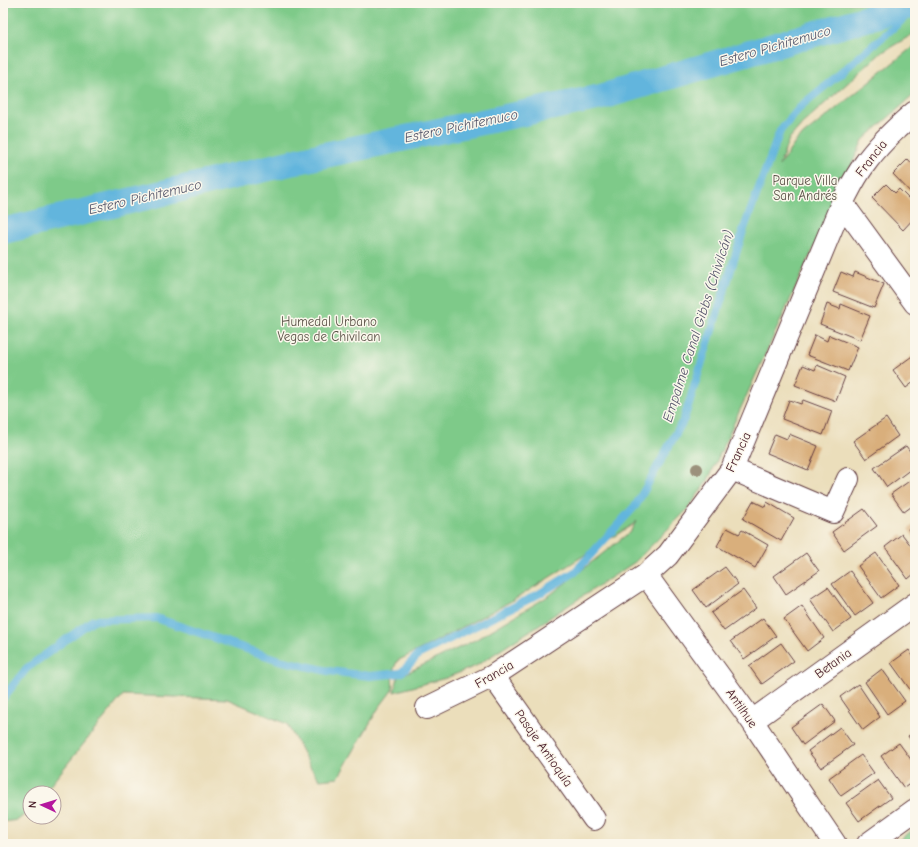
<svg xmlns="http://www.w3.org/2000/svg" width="918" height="847" font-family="'Comic Neue',sans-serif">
<rect width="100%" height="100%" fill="#fbf7ec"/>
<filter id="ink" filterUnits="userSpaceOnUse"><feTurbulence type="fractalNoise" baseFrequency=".025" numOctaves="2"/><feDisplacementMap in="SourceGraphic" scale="8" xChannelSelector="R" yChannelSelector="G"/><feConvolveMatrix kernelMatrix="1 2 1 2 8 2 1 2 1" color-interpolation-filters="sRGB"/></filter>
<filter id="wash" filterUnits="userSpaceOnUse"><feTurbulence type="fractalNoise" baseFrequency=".012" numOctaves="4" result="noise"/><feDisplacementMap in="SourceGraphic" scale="16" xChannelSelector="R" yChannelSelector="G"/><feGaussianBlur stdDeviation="0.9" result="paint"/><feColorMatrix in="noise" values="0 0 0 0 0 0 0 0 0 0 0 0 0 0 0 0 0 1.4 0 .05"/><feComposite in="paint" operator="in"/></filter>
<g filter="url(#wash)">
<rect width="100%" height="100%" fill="#ebdebb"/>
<path fill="#7eca89" stroke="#64745a" d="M 3,3 L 915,3 L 915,33 L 881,53 L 802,124 L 789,139 L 779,166 L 797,140 L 915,45 L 915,94 L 863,140 L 708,480 L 687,510 L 635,562 L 476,666 L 446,678 L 394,692 L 398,677 L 475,640 L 550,595 L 630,532 L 637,520 L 635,523 L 517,598 L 427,646 L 397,661 L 392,674 L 393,689 L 378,709 L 338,778 L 320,780 L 311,768 L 287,724 L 227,699 L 123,695 L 44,793 L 30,793 L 30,810 L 18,820 L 3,822 Z
M 915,828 L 915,844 L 894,844 Z"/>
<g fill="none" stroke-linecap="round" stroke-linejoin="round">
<path stroke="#62b5dd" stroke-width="8" d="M 3,698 L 27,668 L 93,620 L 156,618 L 279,660 L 328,671 L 370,676 L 401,673 L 418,655 L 539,594 L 575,572 L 636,505 L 684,419 L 743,231 L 780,131 L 802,105 L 836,77 L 915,9"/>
<path stroke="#62b5dd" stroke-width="26" d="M 3,231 L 315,157 L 601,97 L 915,4"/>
</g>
<g id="blocks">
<path fill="#d9af7c" d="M 908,159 L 915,167 L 915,197 L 893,174 Z
M 886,184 L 895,193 L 899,189 L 915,205 L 915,217 L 903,230 L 872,198 Z
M 841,272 L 853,277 L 855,272 L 884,284 L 874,308 L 833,292 Z
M 827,304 L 840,309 L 841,304 L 870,316 L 860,340 L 820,324 Z
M 815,335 L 827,341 L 829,335 L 858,347 L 848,371 L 807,355 Z
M 915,354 L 915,381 L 906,388 L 893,370 Z
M 803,365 L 815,370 L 817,365 L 845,377 L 836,401 L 795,385 Z
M 789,400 L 801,404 L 803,400 L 832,411 L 823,435 L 782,419 Z
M 886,418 L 898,436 L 866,459 L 853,441 Z
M 775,434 L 787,439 L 789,434 L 818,446 L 808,470 L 767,453 Z
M 906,446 L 915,458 L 915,466 L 887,487 L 874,468 Z
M 915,477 L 915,504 L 904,512 L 891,494 Z
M 753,501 L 765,507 L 767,502 L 794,518 L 781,541 L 743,519 Z
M 864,509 L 877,526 L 844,550 L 832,532 Z
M 915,524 L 915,539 L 908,529 Z
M 727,528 L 739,534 L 742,530 L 768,545 L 755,568 L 717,546 Z
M 902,534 L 915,551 L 915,573 L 908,579 L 885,547 Z
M 806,553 L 819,571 L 786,594 L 774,576 Z
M 876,553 L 899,585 L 881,598 L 858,566 Z
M 725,567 L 738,584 L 706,608 L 693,590 Z
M 850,571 L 873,603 L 855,616 L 832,584 Z
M 828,587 L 851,619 L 833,632 L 810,599 Z
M 743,590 L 756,608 L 724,631 L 711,613 Z
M 802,606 L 824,638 L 807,651 L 784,619 Z
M 763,618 L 776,636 L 744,659 L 731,641 Z
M 781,643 L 794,661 L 762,684 L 749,666 Z
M 909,650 L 915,659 L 915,694 L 914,695 L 891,663 Z
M 882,669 L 905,701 L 887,714 L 865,682 Z
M 858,684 L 880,717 L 863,730 L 840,697 Z
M 823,704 L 835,721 L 803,745 L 791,727 Z
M 840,727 L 853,745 L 821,768 L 808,751 Z
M 915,731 L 915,747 L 908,736 Z
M 899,743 L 915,765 L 915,780 L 904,788 L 881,756 Z
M 861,755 L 874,773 L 841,796 L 829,778 Z
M 878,780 L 891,798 L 859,821 L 846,803 Z"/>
</g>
</g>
<g filter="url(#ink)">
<use href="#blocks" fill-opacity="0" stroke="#623c41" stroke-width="1"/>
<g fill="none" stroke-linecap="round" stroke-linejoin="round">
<defs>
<path id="street" d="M 842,203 L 915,303
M 732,469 L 833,512 L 848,479
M 646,575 L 752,721 L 835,844
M 493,676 L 594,819
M 427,708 L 493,676 L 646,575 L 668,555 L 732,469 L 842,203 C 849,190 855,177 864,165 C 878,145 896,128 915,112
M 752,721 L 915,604
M 868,844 L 915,810"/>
</defs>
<use href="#street" stroke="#623c41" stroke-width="24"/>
<use href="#street" stroke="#fff" stroke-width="22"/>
</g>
<circle fill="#9b917b" cx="697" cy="469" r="6"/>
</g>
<g text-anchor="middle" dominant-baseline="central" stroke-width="3" stroke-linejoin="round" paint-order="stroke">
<g font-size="13" fill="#4a1f2b" stroke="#fbf7ec">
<text transform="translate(871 158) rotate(-52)">Francia</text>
<text transform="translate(738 452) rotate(-65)">Francia</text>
<text transform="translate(833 663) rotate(-36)">Betania</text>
<text transform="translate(494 674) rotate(-30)">Francia</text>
<text transform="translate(742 708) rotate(55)">Antilhue</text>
<text transform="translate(544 748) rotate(55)">Pasaje Antioquía</text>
</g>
<g font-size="13" fill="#5a5247" stroke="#fbf7ec">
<text x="805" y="180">Parque Villa<tspan x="805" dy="15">San Andrés</tspan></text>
<text x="329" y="321">Humedal Urbano<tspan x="329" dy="15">Vegas de Chivilcan</tspan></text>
</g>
<g font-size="14" font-style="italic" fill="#525469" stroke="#fbf7ec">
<text transform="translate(775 46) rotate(-16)">Estero Pichitemuco</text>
<text transform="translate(461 126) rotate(-12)">Estero Pichitemuco</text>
<text transform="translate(145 197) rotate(-13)">Estero Pichitemuco</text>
<text transform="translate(698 326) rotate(-72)">Empalme Canal Gibbs (Chivilcán)</text>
</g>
</g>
<rect width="918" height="847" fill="none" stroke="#fbf7ec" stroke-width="16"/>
<g transform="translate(42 805) rotate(274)"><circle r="19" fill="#fbf7ec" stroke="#b4a19f"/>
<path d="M0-3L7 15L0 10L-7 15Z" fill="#b5179e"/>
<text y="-6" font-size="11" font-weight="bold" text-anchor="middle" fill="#4a1f2b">N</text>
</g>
</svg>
